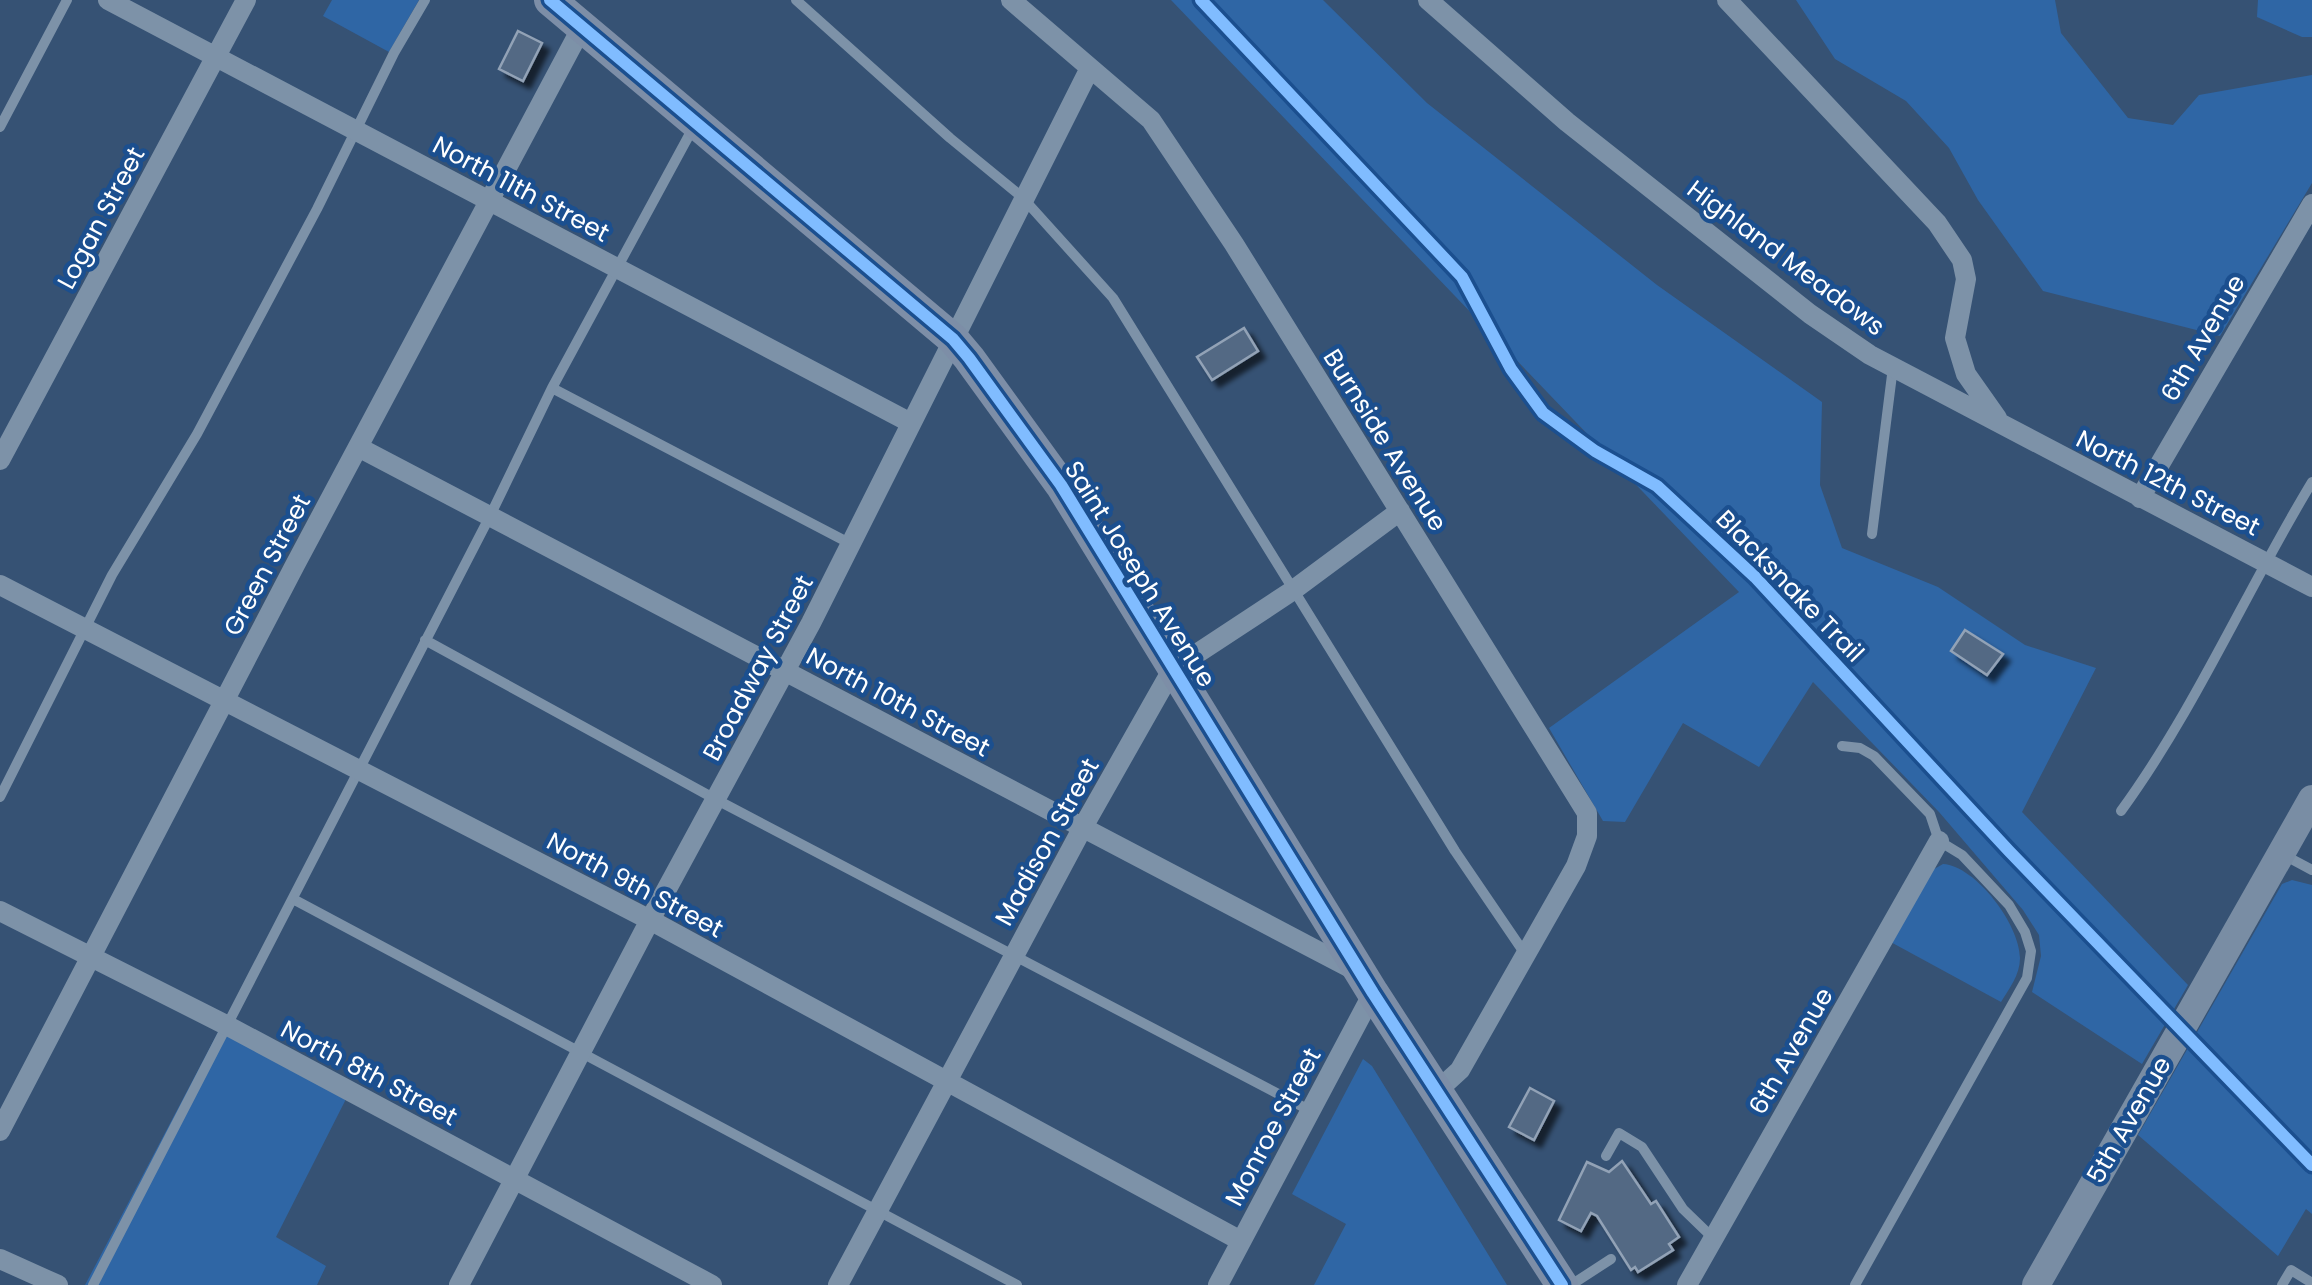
<svg xmlns="http://www.w3.org/2000/svg" width="2312" height="1285" font-family="Poppins,sans-serif">
<defs>
<filter id="shadow"><feDropShadow dx="7" dy="7" stdDeviation="2.5" flood-color="#0009"/></filter>
</defs>
<rect width="100%" height="100%" fill="#365274"/>
<path fill="#2f66a5" d="M 332,0 L 419,0 L 389,52 L 323,16 Z
M 1171,0 L 1323,0 L 1427,103 L 1657,285 L 1822,402 L 1820,485 L 1842,548 L 1938,587 L 2025,645 L 2096,668 L 2022,812 L 2188,985 L 2142,1064 L 2032,992 L 2041,956 L 2039,935 L 2023,910 L 1939,812 L 1813,682 L 1759,767 L 1683,723 L 1625,822 L 1603,821 L 1549,728 L 1739,592 Z
M 1796,0 L 2055,0 L 2061,33 L 2128,118 L 2173,125 L 2199,95 L 2312,75 L 2312,183 L 2220,336 L 2043,291 L 1978,200 L 1949,148 L 1906,101 L 1835,59 Z
M 2258,0 L 2312,0 L 2312,37 L 2302,37 L 2257,17 Z
M 1943,864 C 1976,866 2020,925 2020,958 C 2020,975 2009,989 2001,1002 L 1887,940 L 1929,872 Z
M 2292,880 L 2312,885 L 2312,1214 L 2306,1209 L 2278,1256 L 2138,1135 L 2282,884 Z
M 226,1017 L 342,1077 L 345,1101 L 276,1237 L 326,1266 L 317,1285 L 85,1285 Z
M 1363,1059 L 1372,1066 L 1507,1285 L 1314,1285 L 1346,1224 L 1292,1194 Z"/>
<path fill="#526984" stroke="#92a2b6" stroke-width="2.5" filter="url(#shadow)" d="M 518,31 L 542,43 L 523,81 L 499,69 Z
M 1244,328 L 1258,351 L 1212,380 L 1197,357 Z
M 1965,630 L 2003,654 L 1987,675 L 1951,651 Z
M 1530,1088 L 1554,1101 L 1534,1140 L 1509,1127 Z
M 1622,1161 L 1651,1204 L 1656,1201 L 1679,1237 L 1669,1244 L 1673,1250 L 1638,1272 L 1635,1267 L 1631,1270 L 1597,1216 L 1591,1213 L 1581,1231 L 1559,1220 L 1587,1162 L 1609,1172 Z"/>
<g fill="none" stroke-linecap="round" stroke-linejoin="round">
<path stroke="#7d92a8" stroke-width="10" d="M 796,0 L 950,138 L 1022,197 L 1113,298 L 1455,851 L 1525,954
M 0,127 L 67,0
M 552,388 L 851,544
M 1872,534 L 1893,367
M 425,640 L 717,800 L 1309,1110
M 1842,746 L 1860,748 L 1874,756 L 1930,814 L 1939,841 L 1962,855 L 2009,905 L 2025,932 L 2031,951 L 2027,978 L 1855,1285
M 0,797 L 112,575 L 197,434 L 317,209 L 394,53 L 425,0
M 2121,811 C 2196,708 2246,591 2312,482
M 2282,854 L 2312,870
M 293,899 L 1017,1285
M 1606,1156 L 1619,1133 L 1642,1147 L 1683,1209 L 1713,1238
M 93,1285 L 490,516 L 552,388 L 693,128
M 1571,1285 L 1611,1259
M 2282,1285 L 2291,1270 L 2312,1283"/>
<path stroke="#7d92a8" stroke-width="20" d="M 108,0 L 911,423
M 1011,0 L 1151,120 L 1234,244 L 1587,813 L 1587,836 L 1576,866 L 1460,1070 L 1436,1092
M 1428,0 L 1567,122 L 1810,314 L 1870,355 L 2312,587
M 1727,0 L 1937,223 L 1962,260 L 1966,279 L 1955,338 L 1966,374 L 1997,418
M 358,447 L 1356,971
M 0,460 L 246,0
M 2140,498 L 2312,204
M 0,585 L 650,920 L 1241,1241
M 0,911 L 228,1026 L 712,1285
M 0,1131 L 295,565 L 583,25
M 0,1259 L 58,1285
M 459,1285 L 650,920 L 811,623 L 1090,68
M 838,1285 L 1083,827 L 1172,670 L 1292,591 L 1400,511
M 1218,1285 L 1373,993
M 1687,1285 L 1939,841"/>
<path stroke="#798da4" stroke-width="28" d="M 2036,1285 L 2312,799"/>
<path stroke="#7d8ea7" stroke-width="32" d="M 550,0 L 953,339 L 969,358 L 1061,485 L 1373,993 L 1562,1285"/>
<defs>
<path id="cycleway" d="M 550,0 L 953,339 L 969,358 L 1061,485 L 1373,993 L 1562,1285
M 1201,0 L 1462,277 L 1511,369 L 1543,413 L 1595,451 L 1657,486 L 1755,577 L 2009,851 L 2312,1165"/>
</defs>
<use href="#cycleway" stroke="#1b4f8f" stroke-width="19"/>
<use href="#cycleway" stroke="#80bcff" stroke-width="12"/>
</g>
<g text-anchor="middle" dominant-baseline="central" stroke-width="9" stroke-linejoin="round" paint-order="stroke">
<g font-size="25" fill="#fff" stroke="#1b4f8f">
<text transform="translate(521 189) rotate(28)">North 11th Street</text>
<text transform="translate(101 218) rotate(-62)">Logan Street</text>
<text transform="translate(1786 258) rotate(37)">Highland Meadows</text>
<text transform="translate(2203 338) rotate(-60)">6th Avenue</text>
<text transform="translate(1385 440) rotate(58)">Burnside Avenue</text>
<text transform="translate(2168 483) rotate(27)">North 12th Street</text>
<text transform="translate(267 565) rotate(-62)">Green Street</text>
<text transform="translate(1140 574) rotate(58)">Saint Joseph Avenue</text>
<text transform="translate(1790 586) rotate(46)">Blacksnake Trail</text>
<text transform="translate(758 668) rotate(-62)">Broadway Street</text>
<text transform="translate(898 702) rotate(28)">North 10th Street</text>
<text transform="translate(1047 842) rotate(-61)">Madison Street</text>
<text transform="translate(635 885) rotate(28)">North 9th Street</text>
<text transform="translate(1791 1051) rotate(-60)">6th Avenue</text>
<text transform="translate(369 1073) rotate(28)">North 8th Street</text>
<text transform="translate(2129 1120) rotate(-60)">5th Avenue</text>
<text transform="translate(1273 1127) rotate(-62)">Monroe Street</text>
</g>
</g>
</svg>
